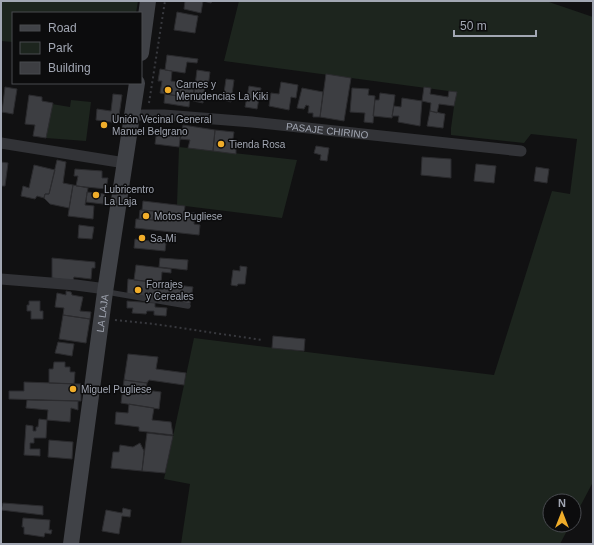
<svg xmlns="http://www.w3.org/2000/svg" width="594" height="545" font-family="Arial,sans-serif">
<rect width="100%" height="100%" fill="#111112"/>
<path fill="#1d251e" d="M 1,1 L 138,1 L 136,13 L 13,13 L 13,42 L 1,41 Z
M 239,1 L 546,1 L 593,17 L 593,482 L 574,518 L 574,501 L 550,501 L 550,525 L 570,525 L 560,544 L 181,544 L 190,484 L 164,479 L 194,338 L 494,375 L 552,191 L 570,194 L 577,139 L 531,134 L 524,143 L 451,135 L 451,128 L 456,92 L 224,61 Z
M 71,100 L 91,102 L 86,141 L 46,138 L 52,104 L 70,107 Z
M 179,147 L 297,160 L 282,218 L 177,205 Z"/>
<path fill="#3d3e42" stroke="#2b2b2e" d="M 185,1 L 212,1 L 211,3 L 203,1 L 201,13 L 184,9 Z
M 177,12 L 198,16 L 195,33 L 174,30 Z
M 167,55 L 198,59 L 197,63 L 187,62 L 185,73 L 165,70 Z
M 160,69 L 172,71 L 171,81 L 181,82 L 178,96 L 160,93 L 162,81 L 158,81 Z
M 197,70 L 210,72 L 208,87 L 205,86 L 203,103 L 193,101 Z
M 326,74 L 351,78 L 344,121 L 320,117 Z
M 226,79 L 234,80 L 231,102 L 223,100 Z
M 281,82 L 298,85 L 296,98 L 291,97 L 289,110 L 269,106 L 271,93 L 279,94 Z
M 180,86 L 194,88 L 193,97 L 190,97 L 189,107 L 164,103 L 165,94 L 178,96 Z
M 249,86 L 261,88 L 257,109 L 245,107 Z
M 5,87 L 17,89 L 13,114 L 2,112 Z
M 424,87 L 431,88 L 430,94 L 448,97 L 449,91 L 457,92 L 454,106 L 439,104 L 437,113 L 430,111 L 431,103 L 422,101 Z
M 302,88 L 323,92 L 320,117 L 313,117 L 313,113 L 308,113 L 309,106 L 306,105 L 304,109 L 297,108 Z
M 352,88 L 369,89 L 368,95 L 375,96 L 373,123 L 364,122 L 365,113 L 350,112 Z
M 380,93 L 395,95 L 392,118 L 373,116 L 375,100 L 379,100 Z
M 113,94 L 122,95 L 118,123 L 96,120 L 97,109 L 111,111 Z
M 29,95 L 42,97 L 42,101 L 53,103 L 46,138 L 33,136 L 35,125 L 25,124 Z
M 402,98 L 422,101 L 420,126 L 398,122 L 399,116 L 392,116 L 394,106 L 401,107 Z
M 430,111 L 445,114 L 443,128 L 427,126 Z
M 183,125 L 215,130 L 213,151 L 188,148 L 190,140 L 180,139 Z
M 157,129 L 181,132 L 179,147 L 155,144 Z
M 215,130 L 234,132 L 232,145 L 236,146 L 236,154 L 213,151 Z
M 316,146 L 329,148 L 327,161 L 320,160 L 321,155 L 314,153 Z
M 422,157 L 451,159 L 451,178 L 421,175 Z
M 57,160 L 66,162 L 63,183 L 73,185 L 69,208 L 50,204 L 44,198 L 45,194 L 49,194 Z
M 1,162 L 8,163 L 5,186 L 1,186 Z
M 476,164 L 496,166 L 494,183 L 474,181 Z
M 34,165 L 55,170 L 49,194 L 45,194 L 44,198 L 37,196 L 35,199 L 21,196 L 23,186 L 29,188 Z
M 536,167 L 549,169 L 547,183 L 534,181 Z
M 75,169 L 102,171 L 102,178 L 108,178 L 106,189 L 76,186 L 78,176 L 74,176 Z
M 73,185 L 88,188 L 85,205 L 94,206 L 93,219 L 68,216 Z
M 87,192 L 105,194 L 103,204 L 86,202 Z
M 143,201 L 185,206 L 184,212 L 195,213 L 194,224 L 200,225 L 199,235 L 135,228 L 136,219 L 153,220 L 154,211 L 142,210 Z
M 140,210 L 154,211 L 153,220 L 139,219 Z
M 79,225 L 94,227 L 92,239 L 78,238 Z
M 135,239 L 166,243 L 165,251 L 134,248 Z
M 52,258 L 95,262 L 95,268 L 92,268 L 91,279 L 74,277 L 73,281 L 52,278 Z
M 160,258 L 188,260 L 187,270 L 159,267 Z
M 136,265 L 171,269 L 171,273 L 162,272 L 161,283 L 134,280 Z
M 240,266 L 247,267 L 245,284 L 238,284 L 237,286 L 231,285 L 233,270 L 240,271 Z
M 128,279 L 193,287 L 190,304 L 127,294 Z
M 66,291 L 71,292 L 72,295 L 83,297 L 80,311 L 91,312 L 90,319 L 63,315 L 64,308 L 55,307 L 57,293 L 66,295 Z
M 29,301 L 40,301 L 40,311 L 43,311 L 43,319 L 31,319 L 31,311 L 27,311 L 27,305 L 29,305 Z
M 127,301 L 155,303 L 155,307 L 167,308 L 166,316 L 154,315 L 154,311 L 147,311 L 146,314 L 132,313 L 133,308 L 127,308 Z
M 63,315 L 90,319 L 86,343 L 59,339 Z
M 273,336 L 305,339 L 304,351 L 272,348 Z
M 58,342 L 74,344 L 72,356 L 55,353 Z
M 128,354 L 158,357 L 156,369 L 186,373 L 184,385 L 149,380 L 147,383 L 124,380 Z
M 54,362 L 65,362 L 65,367 L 70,367 L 70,372 L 75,372 L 74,384 L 49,383 L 49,369 L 53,369 Z
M 124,380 L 147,383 L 146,390 L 161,392 L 159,409 L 121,403 Z
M 24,382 L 81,384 L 81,401 L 9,399 L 9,391 L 24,391 Z
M 27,400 L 78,401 L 78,410 L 71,408 L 70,422 L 47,420 L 48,410 L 26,408 Z
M 129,404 L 154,408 L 152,420 L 171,422 L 173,435 L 139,431 L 139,427 L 115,424 L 116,412 L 128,413 Z
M 39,419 L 47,420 L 46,438 L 34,438 L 34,443 L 30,443 L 30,449 L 40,449 L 40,456 L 24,455 L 26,425 L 33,426 L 33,431 L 36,431 L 36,427 L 38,427 Z
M 147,433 L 173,436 L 165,473 L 142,471 Z
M 49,440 L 73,442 L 72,459 L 48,457 Z
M 140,443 L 144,451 L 142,471 L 111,468 L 113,452 L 119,452 L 120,445 L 133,447 Z
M 3,503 L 43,506 L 43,515 L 1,510 Z
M 123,508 L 131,510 L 130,517 L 122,516 L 119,534 L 102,531 L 106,510 L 122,513 Z
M 23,518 L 50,520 L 49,530 L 52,530 L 51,534 L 45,533 L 44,537 L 24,534 L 24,527 L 22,527 Z"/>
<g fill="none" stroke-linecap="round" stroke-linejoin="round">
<path stroke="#38393e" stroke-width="2" stroke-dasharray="2 3" stroke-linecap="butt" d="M 149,103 L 165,1
M 115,320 L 154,324 L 262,340"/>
<path stroke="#323337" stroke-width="5.5" d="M 107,292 L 188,306"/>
<g stroke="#323337" stroke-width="11">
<path id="s1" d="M 133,115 L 164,115 L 252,122 L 521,151"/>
<path d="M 1,143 L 125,163"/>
<path d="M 1,279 L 76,285 L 106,289"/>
</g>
<g stroke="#404247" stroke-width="16">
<path d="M 141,53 L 148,1"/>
<path id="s2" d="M 71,544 L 105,292 L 137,83"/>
</g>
</g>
<g fill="#f0ad2a" stroke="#0c0c0d" stroke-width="1.5">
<circle cx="168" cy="90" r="4"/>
<circle cx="104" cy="125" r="4"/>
<circle cx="221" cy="144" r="4"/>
<circle cx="96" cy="195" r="4"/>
<circle cx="146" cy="216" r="4"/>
<circle cx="142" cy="238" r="4"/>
<circle cx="138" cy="290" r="4"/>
<circle cx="73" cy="389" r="4"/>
</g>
<g text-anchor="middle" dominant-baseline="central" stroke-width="3" stroke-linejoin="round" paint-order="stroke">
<g font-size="10" fill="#a2a7b3" stroke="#0c0c0d" text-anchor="start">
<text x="176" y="84">Carnes y<tspan x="176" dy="12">Menudencias La Kiki</tspan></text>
<text x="112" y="119">Unión Vecinal General<tspan x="112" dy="12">Manuel Belgrano</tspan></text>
<text x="229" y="144">Tienda Rosa</text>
<text x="104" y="189">Lubricentro<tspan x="104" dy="12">La Laja</tspan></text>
<text x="154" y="216">Motos Pugliese</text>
<text x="150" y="238">Sa-Mi</text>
<text x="146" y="284">Forrajes<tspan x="146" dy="12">y Cereales</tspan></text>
<text x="81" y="389">Miguel Pugliese</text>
</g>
<g font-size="10" fill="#a2a7b3" stroke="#0c0c0d">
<text stroke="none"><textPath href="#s1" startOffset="195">PASAJE CHIRINO</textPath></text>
<text stroke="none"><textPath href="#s2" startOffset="233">LA LAJA</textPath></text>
</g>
</g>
<rect width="594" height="545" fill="none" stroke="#a2a7b3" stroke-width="4"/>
<rect x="12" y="12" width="130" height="72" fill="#0c0c0d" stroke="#484a4f"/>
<rect x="20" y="25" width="20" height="6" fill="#404247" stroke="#484a4f"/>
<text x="48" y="32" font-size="12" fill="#a2a7b3">Road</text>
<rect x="20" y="42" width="20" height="12" fill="#1d251e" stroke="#484a4f"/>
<text x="48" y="52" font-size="12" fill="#a2a7b3">Park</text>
<rect x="20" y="62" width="20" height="12" fill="#3d3e42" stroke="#484a4f"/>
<text x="48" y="72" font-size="12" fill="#a2a7b3">Building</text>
<g transform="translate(562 513)"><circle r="19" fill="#0c0c0d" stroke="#484a4f"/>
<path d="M0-3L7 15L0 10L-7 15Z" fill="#f0ad2a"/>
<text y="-6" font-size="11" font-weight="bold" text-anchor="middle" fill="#a2a7b3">N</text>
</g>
<path d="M454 30v6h82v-6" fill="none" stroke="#a2a7b3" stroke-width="2"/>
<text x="460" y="30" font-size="12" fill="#a2a7b3" stroke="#0c0c0d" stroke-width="3" paint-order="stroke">50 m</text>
</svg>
